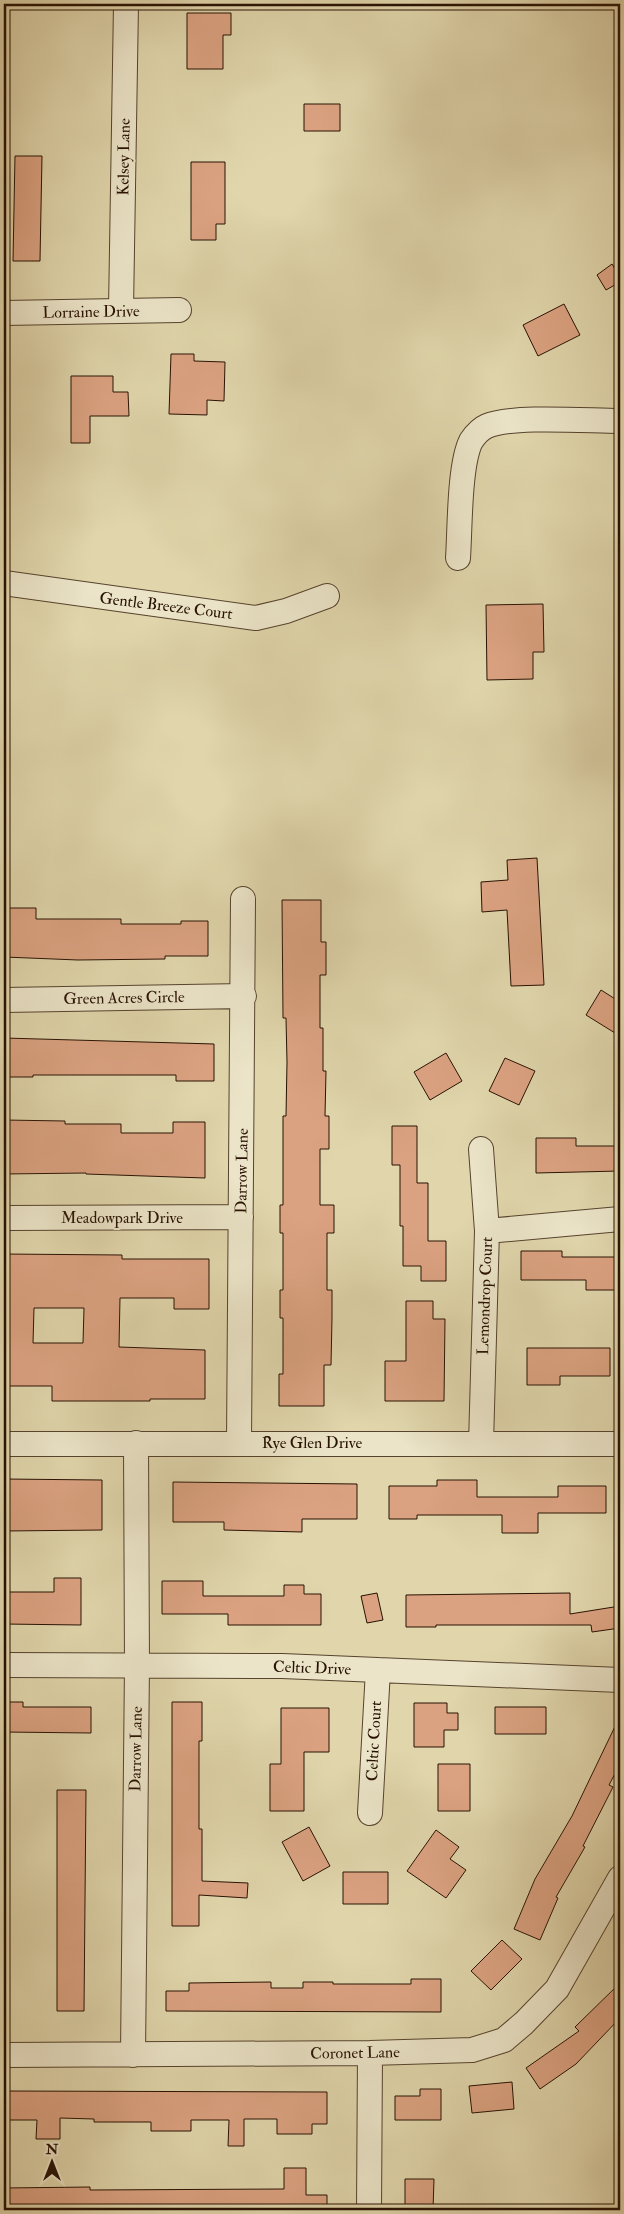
<svg xmlns="http://www.w3.org/2000/svg" width="624" height="2214" font-family="'IM FELL Double Pica',serif">
<rect width="100%" height="100%" fill="#e0d5ab"/>
<filter id="stains"><feTurbulence type="fractalNoise" baseFrequency=".004" numOctaves="4"/><feColorMatrix values="0 0 0 0 .2 0 0 0 0 .09 0 0 0 0 .02 0 0 0 .5 -.17"/></filter>
<radialGradient id="worn" r=".72"><stop offset=".6" stop-color="#630" stop-opacity="0"/><stop offset="1" stop-color="#630" stop-opacity=".3"/></radialGradient>
<path fill="#dba281" stroke="#281203" fill-rule="evenodd" d="M 187,13 L 231,13 L 231,35 L 223,35 L 223,69 L 187,69 Z
M 304,104 L 340,104 L 340,131 L 304,131 Z
M 15,156 L 42,156 L 40,261 L 13,261 Z
M 191,162 L 225,162 L 225,224 L 216,224 L 216,240 L 191,240 Z
M 612,264 L 620,277 L 620,282 L 606,290 L 597,275 Z
M 564,304 L 580,335 L 538,356 L 523,325 Z
M 171,354 L 194,354 L 194,361 L 225,362 L 224,401 L 207,400 L 207,415 L 169,414 Z
M 71,376 L 113,376 L 113,392 L 128,392 L 129,416 L 90,416 L 90,443 L 71,443 Z
M 543,604 L 544,652 L 533,652 L 533,679 L 487,680 L 486,605 Z
M 537,858 L 544,985 L 511,986 L 507,910 L 482,912 L 481,882 L 508,880 L 507,860 Z
M 282,900 L 321,900 L 321,942 L 326,942 L 326,975 L 320,975 L 320,1028 L 323,1028 L 323,1071 L 326,1071 L 325,1116 L 329,1116 L 329,1149 L 320,1149 L 320,1205 L 334,1205 L 334,1233 L 327,1233 L 327,1290 L 332,1290 L 332,1318 L 331,1365 L 324,1365 L 324,1406 L 279,1406 L 279,1374 L 283,1374 L 283,1318 L 280,1318 L 280,1290 L 283,1290 L 283,1233 L 280,1233 L 280,1205 L 283,1205 L 283,1116 L 286,1116 L 287,1062 L 286,1018 L 283,1018 Z
M 4,908 L 36,908 L 36,919 L 121,919 L 121,924 L 181,924 L 181,921 L 208,921 L 208,956 L 165,956 L 165,959 L 78,960 L 4,957 Z
M 601,990 L 620,1002 L 620,1025 L 615,1033 L 586,1015 Z
M 4,1038 L 214,1044 L 214,1081 L 176,1081 L 176,1075 L 33,1075 L 33,1077 L 4,1077 Z
M 446,1053 L 462,1081 L 430,1100 L 414,1072 Z
M 505,1058 L 535,1071 L 519,1105 L 489,1091 Z
M 4,1120 L 65,1121 L 65,1124 L 121,1124 L 121,1133 L 173,1133 L 173,1122 L 205,1122 L 205,1178 L 86,1174 L 86,1173 L 4,1174 Z
M 392,1126 L 417,1126 L 417,1183 L 428,1183 L 428,1241 L 446,1241 L 446,1281 L 421,1281 L 421,1266 L 403,1266 L 403,1226 L 400,1226 L 400,1165 L 392,1165 Z
M 536,1138 L 576,1138 L 576,1146 L 620,1146 L 620,1171 L 536,1173 Z
M 521,1251 L 562,1251 L 562,1257 L 620,1257 L 620,1290 L 586,1290 L 586,1280 L 521,1280 Z
M 4,1254 L 122,1255 L 122,1259 L 209,1259 L 209,1309 L 174,1309 L 174,1298 L 120,1298 L 119,1347 L 205,1350 L 205,1399 L 150,1399 L 150,1401 L 52,1401 L 52,1386 L 4,1386 ZM 34,1308 L 84,1308 L 83,1343 L 33,1343 Z
M 406,1301 L 433,1301 L 433,1319 L 445,1319 L 444,1401 L 385,1401 L 385,1361 L 406,1361 Z
M 527,1348 L 610,1348 L 610,1376 L 560,1376 L 560,1385 L 527,1385 Z
M 4,1479 L 102,1480 L 102,1530 L 4,1531 Z
M 437,1480 L 477,1480 L 477,1497 L 558,1497 L 558,1486 L 606,1486 L 606,1513 L 538,1513 L 538,1533 L 502,1533 L 502,1515 L 417,1515 L 417,1519 L 389,1519 L 389,1486 L 437,1486 Z
M 173,1482 L 357,1484 L 357,1519 L 302,1519 L 302,1532 L 224,1530 L 224,1522 L 173,1522 Z
M 54,1578 L 81,1578 L 81,1625 L 4,1624 L 4,1592 L 54,1592 Z
M 162,1581 L 203,1581 L 203,1596 L 284,1596 L 284,1585 L 304,1585 L 304,1594 L 321,1594 L 321,1625 L 228,1625 L 228,1614 L 162,1614 Z
M 377,1593 L 383,1620 L 367,1623 L 361,1596 Z
M 570,1593 L 570,1614 L 620,1606 L 620,1628 L 592,1632 L 591,1625 L 436,1625 L 436,1627 L 406,1627 L 406,1595 Z
M 4,1702 L 23,1702 L 23,1707 L 91,1707 L 91,1733 L 4,1732 Z
M 172,1702 L 202,1702 L 202,1741 L 199,1741 L 199,1829 L 202,1829 L 202,1881 L 248,1883 L 247,1898 L 199,1895 L 199,1926 L 172,1926 Z
M 414,1703 L 447,1703 L 447,1713 L 458,1713 L 458,1730 L 444,1730 L 444,1747 L 414,1747 Z
M 495,1707 L 546,1707 L 546,1734 L 495,1734 Z
M 281,1708 L 329,1708 L 329,1752 L 304,1752 L 304,1811 L 270,1811 L 270,1764 L 281,1764 Z
M 620,1716 L 620,1764 L 609,1785 L 613,1787 L 583,1846 L 585,1847 L 556,1897 L 558,1898 L 540,1940 L 514,1929 L 535,1879 L 572,1816 Z
M 438,1764 L 470,1764 L 470,1811 L 438,1811 Z
M 57,1790 L 86,1790 L 84,2011 L 57,2011 Z
M 309,1827 L 330,1866 L 303,1881 L 282,1842 Z
M 436,1830 L 459,1847 L 450,1859 L 466,1870 L 446,1898 L 407,1871 Z
M 343,1872 L 388,1872 L 388,1904 L 343,1904 Z
M 502,1940 L 522,1959 L 491,1990 L 471,1971 Z
M 411,1979 L 441,1979 L 441,2012 L 166,2011 L 166,1991 L 189,1991 L 189,1983 L 271,1982 L 271,1988 L 303,1988 L 303,1982 L 333,1982 L 333,1984 L 411,1984 Z
M 620,1983 L 620,2018 L 576,2064 L 540,2089 L 526,2068 L 579,2031 L 575,2027 Z
M 512,2082 L 514,2109 L 472,2113 L 469,2086 Z
M 420,2089 L 441,2089 L 441,2120 L 395,2120 L 395,2096 L 420,2096 Z
M 4,2091 L 327,2092 L 327,2124 L 312,2124 L 312,2134 L 277,2134 L 277,2119 L 244,2119 L 244,2146 L 228,2146 L 229,2120 L 191,2120 L 191,2131 L 151,2131 L 151,2122 L 94,2122 L 94,2119 L 60,2118 L 60,2139 L 36,2139 L 37,2120 L 4,2120 Z
M 284,2168 L 306,2168 L 306,2195 L 327,2195 L 327,2210 L 4,2210 L 4,2188 L 90,2187 L 90,2190 L 284,2189 Z
M 405,2179 L 434,2179 L 433,2210 L 405,2210 Z"/>
<g fill="none" stroke-linecap="round" stroke-linejoin="round">
<defs>
<path id="minor" d="M 121,310 L 126,4
M 4,313 L 179,310
M 458,558 C 460,530 459,465 471,441 C 475,435 480,429 487,426 C 514,415 588,421 620,421
M 4,583 L 256,618 L 286,611 L 327,596
M 4,1000 L 244,996
M 4,1218 L 241,1217
M 487,1231 L 620,1219
M 239,1443 L 243,899
M 4,1444 L 620,1444
M 481,1444 L 487,1231 L 481,1149
M 4,1665 L 282,1666 L 620,1680
M 370,1813 L 378,1670
M 4,2055 L 370,2053 L 472,2050 L 504,2040 L 524,2023 L 557,1989 L 620,1878
M 133,2055 L 137,1665 L 136,1443
M 369,2210 L 370,2053"/>
</defs>
<use href="#minor" stroke="#56432d" stroke-width="26"/>
<use href="#minor" stroke="#ebe4c8" stroke-width="24"/>
</g>
<g text-anchor="middle" dominant-baseline="central" stroke-width="4" stroke-linejoin="round" paint-order="stroke">
<g font-size="16" fill="#281203" stroke="#ebe4c8">
<text transform="translate(124 157) rotate(-89)">Kelsey Lane</text>
<text transform="translate(91 312) rotate(-1)">Lorraine Drive</text>
<text transform="translate(166 606) rotate(7)">Gentle Breeze Court</text>
<text transform="translate(124 998) rotate(-1)">Green Acres Circle</text>
<text transform="translate(242 1171) rotate(-89)">Darrow Lane</text>
<text x="122" y="1218">Meadowpark Drive</text>
<text transform="translate(485 1296) rotate(-88)">Lemondrop Court</text>
<text x="312" y="1443">Rye Glen Drive</text>
<text transform="translate(312 1668) rotate(2)">Celtic Drive</text>
<text transform="translate(374 1741) rotate(-87)">Celtic Court</text>
<text transform="translate(136 1749) rotate(-89)">Darrow Lane</text>
<text transform="translate(355 2053) rotate(-1)">Coronet Lane</text>
</g>
</g>
<rect width="624" height="2214" fill="none" stroke="#e0d5ab" stroke-width="20"/>
<rect x="5" y="5" width="614" height="2204" fill="none" stroke="#281203" stroke-width="2.5"/>
<rect x="10" y="10" width="604" height="2194" fill="none" stroke="#281203"/>
<g transform="translate(52 2162)" stroke="#ebe4c8" stroke-width="4" paint-order="stroke">
<path d="M0-4L9 19L0 12L-9 19Z" fill="#281203"/>
<text y="-8" font-size="14" font-weight="bold" text-anchor="middle" fill="#281203">N</text>
</g>
<rect width="100%" height="100%" filter="url(#stains)"/>
<rect width="100%" height="100%" fill="url(#worn)"/>
</svg>
